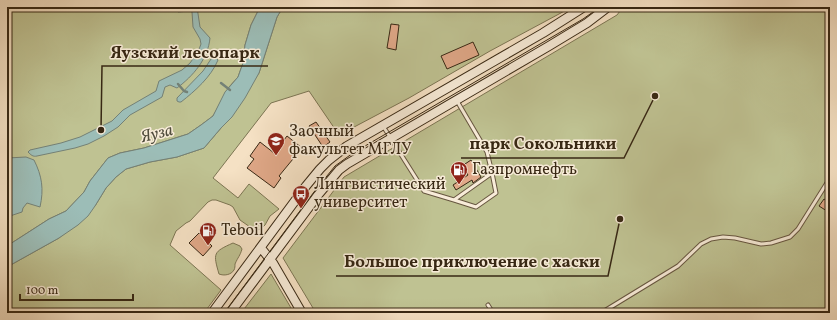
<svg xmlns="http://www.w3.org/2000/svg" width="837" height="320" font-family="Vollkorn,serif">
<rect width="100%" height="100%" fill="#f5e1c4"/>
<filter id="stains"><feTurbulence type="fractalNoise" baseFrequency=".005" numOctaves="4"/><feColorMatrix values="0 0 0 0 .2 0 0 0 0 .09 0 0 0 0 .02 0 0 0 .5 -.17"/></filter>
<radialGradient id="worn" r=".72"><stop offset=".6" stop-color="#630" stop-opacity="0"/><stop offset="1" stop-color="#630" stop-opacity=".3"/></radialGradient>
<path fill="#bfc292" stroke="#7c7553" d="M 7,7 L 260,7 L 251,25 L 245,45 L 243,63 L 238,77 L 229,87 L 213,116 L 201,125 L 188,134 L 144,148 L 120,153 L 108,158 L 90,181 L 84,192 L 66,211 L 49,219 L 7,246 Z
M 283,7 L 572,7 L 490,51 L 409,98 L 339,135 L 309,91 L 271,103 L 213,178 L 238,198 L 249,184 L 279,209 L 270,216 L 265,225 L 261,229 L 257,230 L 250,227 L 240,220 L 233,207 L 230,205 L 216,200 L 212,200 L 208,202 L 190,221 L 186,223 L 176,231 L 170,245 L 221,290 L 204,313 L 7,313 L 7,267 L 59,238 L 95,206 L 106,188 L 116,177 L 126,169 L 150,162 L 177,157 L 204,148 L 221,128 L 259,73 L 277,17 Z
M 623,7 L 830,7 L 830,313 L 316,313 L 283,258 L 344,177 L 617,15 Z
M 233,243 L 240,246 L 242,249 C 240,256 238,257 235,264 C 235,266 235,268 234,270 C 231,275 224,276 219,274 C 213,253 213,252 233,243 Z
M 271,274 L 294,313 L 241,313 Z"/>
<path fill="#9cbdb7" stroke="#748176" d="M 176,7 L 197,7 L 200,27 L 210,38 C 208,59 193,76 177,88 L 170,85 L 165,87 L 162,97 L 130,115 L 118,127 L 104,136 L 88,144 L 75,148 L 37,156 C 33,157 31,155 28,152 L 30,150 L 61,143 L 80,137 L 112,121 L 123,110 L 156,91 L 159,81 L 182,70 L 190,63 L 198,52 L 201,44 L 200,39 L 193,27 L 192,12 L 190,11 L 178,12 L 176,10 Z
M 260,7 L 283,7 L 277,17 L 259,73 L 245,98 L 232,117 L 221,128 L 204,148 L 177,157 L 150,162 L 126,169 L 116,177 L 106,188 L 95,206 L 88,216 L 78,225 L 59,238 L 7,267 L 7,246 L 49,219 L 66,211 L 84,192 L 90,181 L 108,158 L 120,153 L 144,148 L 188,134 L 201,125 L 213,116 L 225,92 L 238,77 L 243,63 L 245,45 L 251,25 Z
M 213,57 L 216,58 L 218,60 C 211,77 195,91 181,102 L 179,102 L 177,101 L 177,98 L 203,71 L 211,59 Z
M 26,157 L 34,160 C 42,176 44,189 40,207 L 27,203 L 23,208 L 22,212 L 7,217 L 7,158 Z"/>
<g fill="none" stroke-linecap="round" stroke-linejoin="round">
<path stroke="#748176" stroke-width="2.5" d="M 221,83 L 230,90
M 178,84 L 184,91 L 187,92"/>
</g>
<path fill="#e0a888" stroke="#382814" d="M 391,24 L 399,25 L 396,50 L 387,48 Z
M 473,42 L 479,55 L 447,69 L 441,56 Z
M 316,122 L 330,142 L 323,147 L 309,126 Z
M 287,136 L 302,148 L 279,176 L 281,178 L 274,188 L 247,168 L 254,159 L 250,156 L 260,142 L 274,153 Z
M 471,160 L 481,177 L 473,183 L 472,180 L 456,190 L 453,185 L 468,175 L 462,166 Z
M 824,199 L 830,203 L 830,213 L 819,206 Z
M 199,233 L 212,246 L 203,256 L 189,243 Z"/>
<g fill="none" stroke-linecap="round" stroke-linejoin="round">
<defs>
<path id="lane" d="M 383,126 L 424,191 L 454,200 L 492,173 L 487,152 L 457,101
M 454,200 L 476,207 L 496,193 L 492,173
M 488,305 L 493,313
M 601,313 L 678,266 L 701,244 L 711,239 L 723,237 L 735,238 L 761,244 L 771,243 L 790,237 L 798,229 L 830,178"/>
<path id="secondary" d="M 261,248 L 273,263 L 302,313
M 212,313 L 306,186 L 320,169 L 329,160 L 347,146 L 543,33 L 584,7
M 230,313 L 318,195 L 339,170 L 347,164 L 549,46 L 587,23 L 608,7"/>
</defs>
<use href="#lane" stroke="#675640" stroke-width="5"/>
<use href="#secondary" stroke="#382814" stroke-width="10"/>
<use href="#lane" stroke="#f8ecd9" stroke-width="3"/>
<use href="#secondary" stroke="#f8ecd9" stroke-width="8"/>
<path stroke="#382814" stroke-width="1" d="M 224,313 L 314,192 L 335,166 L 353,153 L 583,19 L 600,7"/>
</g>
<defs>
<symbol id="university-pin" viewBox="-11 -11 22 30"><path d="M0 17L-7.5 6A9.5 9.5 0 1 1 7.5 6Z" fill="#8f2418" stroke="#f8ecd9"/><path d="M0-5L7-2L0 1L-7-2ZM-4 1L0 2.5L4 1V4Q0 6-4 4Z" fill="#fff"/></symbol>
<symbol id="fuel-pin" viewBox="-11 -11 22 30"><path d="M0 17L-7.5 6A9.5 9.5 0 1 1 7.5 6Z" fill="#8f2418" stroke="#f8ecd9"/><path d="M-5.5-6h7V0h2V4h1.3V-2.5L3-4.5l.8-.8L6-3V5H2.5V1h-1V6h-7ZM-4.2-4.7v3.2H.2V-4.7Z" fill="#fff"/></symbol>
<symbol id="bus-pin" viewBox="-11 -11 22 30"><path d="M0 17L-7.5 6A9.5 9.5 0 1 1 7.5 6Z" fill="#8f2418" stroke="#f8ecd9"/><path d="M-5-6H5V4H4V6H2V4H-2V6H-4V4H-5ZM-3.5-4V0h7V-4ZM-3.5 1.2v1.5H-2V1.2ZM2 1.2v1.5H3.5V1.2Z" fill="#fff"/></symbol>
</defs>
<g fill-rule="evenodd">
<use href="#university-pin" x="266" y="131" width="20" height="27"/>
<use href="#fuel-pin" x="449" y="160" width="20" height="27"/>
<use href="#bus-pin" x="291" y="184" width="20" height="27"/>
<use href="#fuel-pin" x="198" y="221" width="20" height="27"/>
</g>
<g text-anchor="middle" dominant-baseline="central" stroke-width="3" stroke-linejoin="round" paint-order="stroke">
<g font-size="16" fill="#382814" stroke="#f8ecd9" text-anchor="start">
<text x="289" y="132">Заочный<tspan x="289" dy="18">факультет МГЛУ</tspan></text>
<text x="472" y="170">Газпромнефть</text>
<text x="314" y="185">Лингвистический<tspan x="314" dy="18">университет</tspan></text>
<text x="221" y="231">Teboil</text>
</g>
<g font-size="17" font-style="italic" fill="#514d3d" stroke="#f8ecd9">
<text transform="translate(157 134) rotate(-14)">Яуза</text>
</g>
</g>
<path fill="none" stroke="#382814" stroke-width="1.5" d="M101 130L102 66H268M655 96L624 158H461M620 219L608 276H336"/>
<g fill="#382814" stroke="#f8ecd9" stroke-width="1.5">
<circle cx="101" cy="130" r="4"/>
<circle cx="655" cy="96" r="4"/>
<circle cx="620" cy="219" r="4"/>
</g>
<g font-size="17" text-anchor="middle" font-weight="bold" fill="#382814" stroke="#f8ecd9" stroke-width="3" stroke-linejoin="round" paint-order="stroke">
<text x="185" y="58">Яузский лесопарк</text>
<text x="543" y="149">парк Сокольники</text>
<text x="472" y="267">Большое приключение с хаски</text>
</g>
<rect width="837" height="320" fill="none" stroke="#f5e1c4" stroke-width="24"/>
<rect x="8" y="8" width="821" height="304" fill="none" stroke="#382814" stroke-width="2"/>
<rect x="12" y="12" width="813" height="296" fill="none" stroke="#382814"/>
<path d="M20 294v6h113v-6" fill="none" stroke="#382814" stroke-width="2"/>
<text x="26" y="294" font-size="12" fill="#382814" stroke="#f8ecd9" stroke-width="3" paint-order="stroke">100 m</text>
<rect width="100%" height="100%" filter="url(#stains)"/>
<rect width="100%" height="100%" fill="url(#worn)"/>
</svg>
